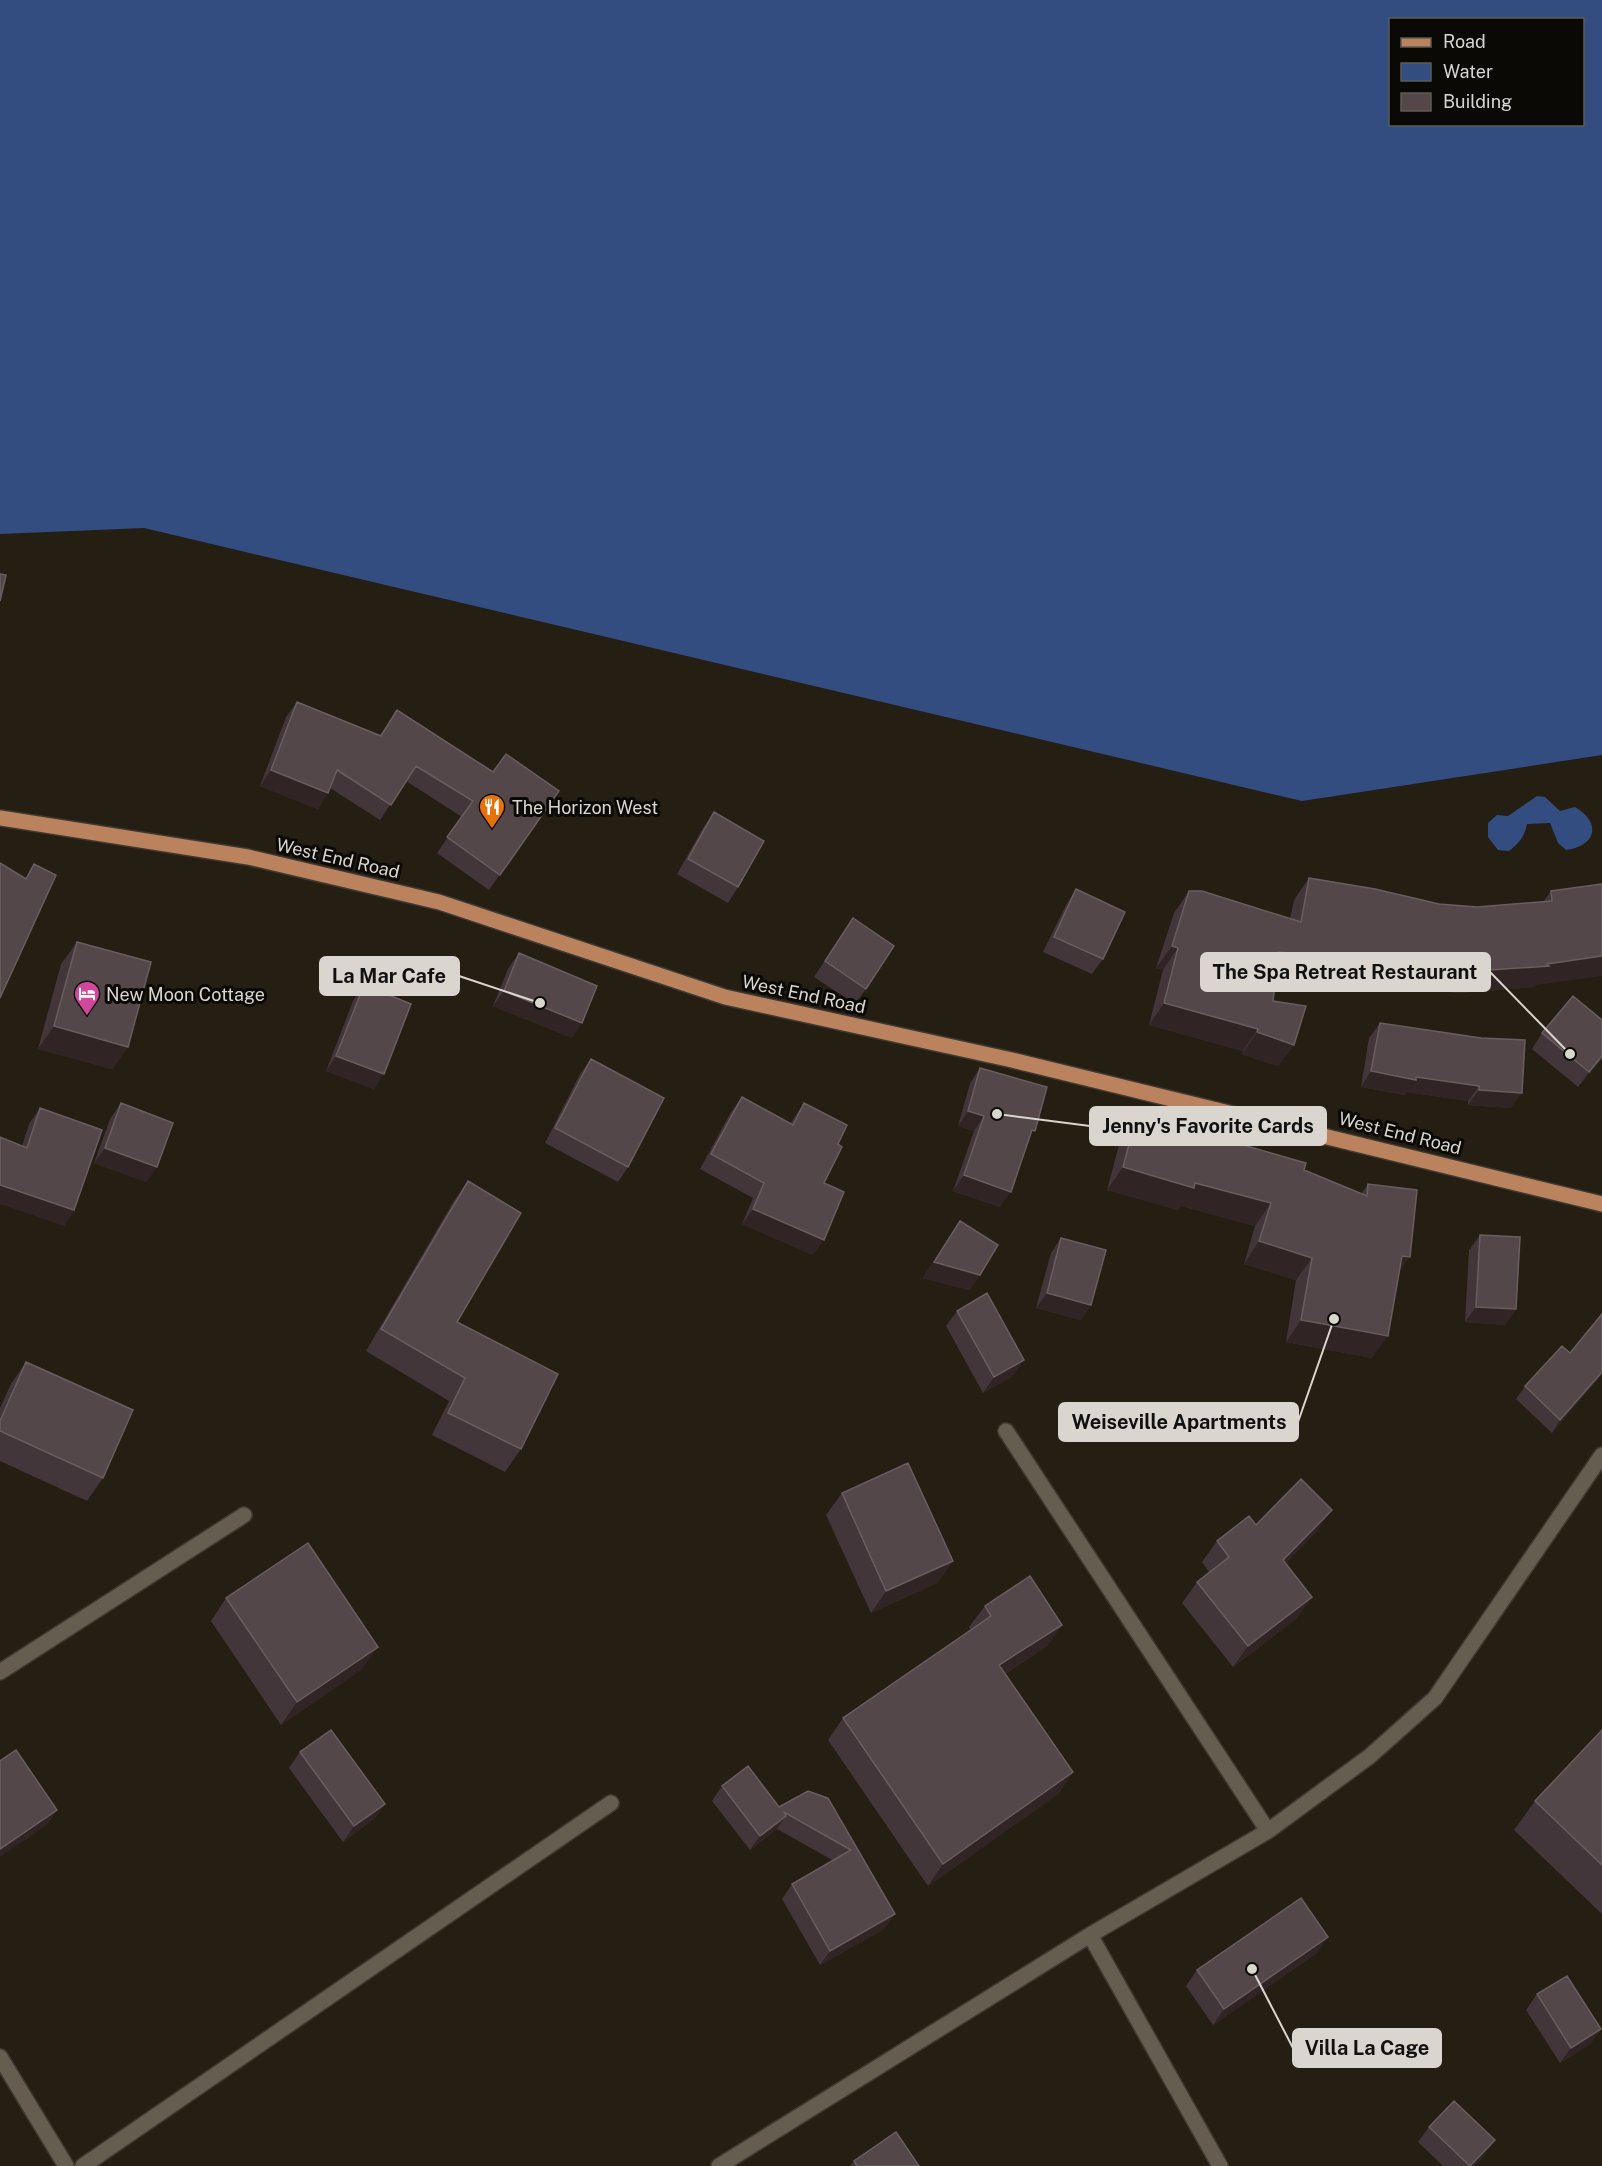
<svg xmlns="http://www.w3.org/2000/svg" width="1602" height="2166" font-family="'Public Sans',sans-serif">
<rect width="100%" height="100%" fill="#251e13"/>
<path fill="#344d81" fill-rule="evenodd" d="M 0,0 L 1602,0 L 1602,755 L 1302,801 L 144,528 L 0,534 ZM 1390,20 L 1582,20 L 1582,124 L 1390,124 Z
M 1537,796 L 1545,797 L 1560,811 L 1575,807 C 1602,823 1596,846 1566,850 L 1558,843 L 1550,823 L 1527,824 C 1524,837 1520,842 1509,851 L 1498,850 L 1488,837 L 1488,823 L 1497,815 L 1508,816 Z"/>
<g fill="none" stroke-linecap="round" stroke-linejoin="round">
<defs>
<path id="minor" d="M 1006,1431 L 1268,1831
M 0,1672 L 244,1515
M 1090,1935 L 1220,2166
M 0,2057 L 66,2166
M 83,2166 L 611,1803
M 719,2166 L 1090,1935 L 1268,1831 L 1370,1756 L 1435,1698 L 1602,1455"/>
<path id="major" d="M 0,818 L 248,857 L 439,902 L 725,997 L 1012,1060 L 1602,1204"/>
</defs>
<use href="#minor" stroke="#3f3933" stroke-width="18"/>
<use href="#major" stroke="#3f3933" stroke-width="18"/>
<use href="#minor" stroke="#645d50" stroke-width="15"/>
<use href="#major" stroke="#ba825d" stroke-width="15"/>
</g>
<path fill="#42363a" d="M 297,702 L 380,735 L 397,710 L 493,772 L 559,791 L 489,890 L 437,853 L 462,817 L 406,781 L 380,820 L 330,788 L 318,809 L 260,786 L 286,717 Z
M 714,812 L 738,887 L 728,903 L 677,874 L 703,828 Z
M 1309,878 L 1439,904 L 1477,907 L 1543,902 L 1551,891 L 1602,884 L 1534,987 L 1459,993 L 1276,975 L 1273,1001 L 1294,1045 L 1278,1066 L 1242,1054 L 1243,1051 L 1149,1025 L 1163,970 L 1156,968 L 1174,913 L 1189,891 L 1290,919 L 1294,900 Z
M 1076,889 L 1103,959 L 1092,974 L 1043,952 L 1066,905 Z
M 853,918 L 866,989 L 855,1004 L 814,977 Z
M 77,942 L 128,1047 L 112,1069 L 38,1049 L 61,964 Z
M 519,953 L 572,1038 L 493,1006 L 508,969 Z
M 364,985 L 374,1089 L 326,1071 L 353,1001 Z
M 1602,1020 L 1602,1059 L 1578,1087 L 1532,1049 L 1542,1033 Z
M 1380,1023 L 1481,1038 L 1511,1108 L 1468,1105 L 1468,1101 L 1407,1092 L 1405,1095 L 1361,1087 L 1369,1038 Z
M 591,1059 L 628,1167 L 618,1182 L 545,1143 L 580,1074 Z
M 980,1068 L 1029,1139 L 1000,1207 L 953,1191 L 974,1131 L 958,1126 L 970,1083 Z
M 742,1097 L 790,1124 L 804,1103 L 838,1144 L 824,1183 L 813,1255 L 742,1224 L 753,1198 L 700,1169 L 731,1112 Z
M 121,1103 L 157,1167 L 146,1182 L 94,1163 L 110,1119 Z
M 1139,1107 L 1208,1135 L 1304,1170 L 1361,1194 L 1368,1184 L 1400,1271 L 1372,1358 L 1286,1342 L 1296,1280 L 1244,1264 L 1255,1226 L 1181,1206 L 1178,1210 L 1107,1190 L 1123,1130 Z
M 40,1108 L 74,1210 L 64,1226 L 22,1146 L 29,1124 Z
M 468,1181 L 457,1322 L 521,1449 L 505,1472 L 432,1435 L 449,1401 L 366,1351 L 452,1204 Z
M 960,1221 L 980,1275 L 969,1290 L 923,1278 Z
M 1480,1235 L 1516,1309 L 1505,1325 L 1465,1322 L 1469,1250 Z
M 1061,1238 L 1091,1305 L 1081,1320 L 1036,1308 L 1051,1253 Z
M 957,1311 L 1013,1376 L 983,1393 L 946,1326 Z
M 1570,1353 L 1602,1374 L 1552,1433 L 1516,1399 L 1525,1386 Z
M 26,1362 L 103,1478 L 87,1501 L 0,1461 L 0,1408 L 11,1384 Z
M 842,1493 L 953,1561 L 937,1583 L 871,1613 L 826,1515 Z
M 1256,1525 L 1317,1531 L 1286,1563 L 1297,1618 L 1233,1667 L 1182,1603 L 1197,1582 L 1209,1572 L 1202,1562 L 1217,1541 Z
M 226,1598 L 362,1669 L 281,1725 L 211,1621 Z
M 985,1606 L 1062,1625 L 1047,1646 L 1005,1674 L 1073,1772 L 1058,1794 L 928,1886 L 828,1740 L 843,1718 L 971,1630 L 969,1627 Z
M 1602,1730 L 1602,1914 L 1514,1830 L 1535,1801 Z
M 300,1752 L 385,1804 L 374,1819 L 343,1842 L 289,1768 Z
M 722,1786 L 779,1807 L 828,1798 L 884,1929 L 820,1965 L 782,1899 L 792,1884 L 834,1861 L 777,1829 L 750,1850 L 712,1801 Z
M 1317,1953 L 1213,2025 L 1186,1986 L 1197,1970 Z
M 1537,1994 L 1601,2029 L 1590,2044 L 1560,2063 L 1526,2010 Z
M 1429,2127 L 1484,2156 L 1474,2166 L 1443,2166 L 1418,2142 Z
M 854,2161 L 919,2166 L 850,2166 Z"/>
<path fill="#302524" d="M 271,770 L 328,793 L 318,809 L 260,786 Z
M 1172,946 L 1178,948 L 1163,970 L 1156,968 Z
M 1279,952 L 1547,964 L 1602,956 L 1602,976 L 1536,985 L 1534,987 L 1459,993 L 1264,974 Z
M 504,991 L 582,1023 L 572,1038 L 493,1006 Z
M 1164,1003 L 1258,1029 L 1243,1051 L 1149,1025 Z
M 54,1026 L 128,1047 L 112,1069 L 38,1049 Z
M 1257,1032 L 1294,1045 L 1278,1066 L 1242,1054 Z
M 336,1056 L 384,1074 L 374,1089 L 326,1071 Z
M 1602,1056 L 1602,1059 L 1578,1087 L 1589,1072 Z
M 1371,1071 L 1416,1077 L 1479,1086 L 1468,1101 L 1407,1092 L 1405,1095 L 1361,1087 Z
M 1479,1090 L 1522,1093 L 1511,1108 L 1468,1105 Z
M 968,1111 L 984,1116 L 974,1131 L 958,1126 Z
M 105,1148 L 157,1167 L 146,1182 L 94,1163 Z
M 1123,1167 L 1195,1183 L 1271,1203 L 1255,1226 L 1181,1206 L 1178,1210 L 1107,1190 Z
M 964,1175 L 1011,1192 L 1000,1207 L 953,1191 Z
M 0,1185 L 74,1210 L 64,1226 L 0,1204 Z
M 753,1209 L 824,1240 L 813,1255 L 742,1224 Z
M 1259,1241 L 1312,1258 L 1296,1280 L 1244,1264 Z
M 1402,1256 L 1410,1257 L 1394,1279 Z
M 934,1262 L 980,1275 L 969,1290 L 923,1278 Z
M 1047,1293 L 1091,1305 L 1081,1320 L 1036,1308 Z
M 1476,1307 L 1516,1309 L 1505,1325 L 1465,1322 Z
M 1301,1320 L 1388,1336 L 1372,1358 L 1286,1342 Z
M 1024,1360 L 1013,1376 L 983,1393 L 994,1377 Z
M 1602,1372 L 1602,1374 L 1552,1433 L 1560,1420 Z
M 1332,1510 L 1317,1531 L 1268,1581 L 1283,1560 Z
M 953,1561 L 937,1583 L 871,1613 L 886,1591 Z
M 1312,1597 L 1297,1618 L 1233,1667 L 1248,1646 Z
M 1062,1625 L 1047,1646 L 984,1687 L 999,1665 Z
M 378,1647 L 362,1669 L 281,1725 L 297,1702 Z
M 1073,1772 L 1058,1794 L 928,1886 L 943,1864 Z
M 385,1804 L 374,1819 L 343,1842 L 354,1826 Z
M 57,1810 L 47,1825 L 0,1857 L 0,1849 Z
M 786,1816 L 776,1830 L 750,1850 L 760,1836 Z
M 895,1914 L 884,1929 L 820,1965 L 830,1951 Z
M 1328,1937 L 1317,1953 L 1213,2025 L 1224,2009 Z
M 1601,2029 L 1590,2044 L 1560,2063 L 1571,2048 Z
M 1495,2140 L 1484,2156 L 1474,2166 L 1470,2166 Z"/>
<path fill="#53474a" stroke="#685e5f" stroke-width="1.5" d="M 0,574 L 6,575 L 0,601 Z
M 297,702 L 381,736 L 397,710 L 493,772 L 506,754 L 559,791 L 500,875 L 447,837 L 473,801 L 416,766 L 391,805 L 337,770 L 328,793 L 271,770 Z
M 714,812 L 764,841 L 738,887 L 688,859 Z
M 0,863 L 26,879 L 34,864 L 56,875 L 0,998 Z
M 1309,878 L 1375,889 L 1439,904 L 1477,907 L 1552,901 L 1551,891 L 1602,884 L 1602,956 L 1547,964 L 1549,966 L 1475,971 L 1279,952 L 1273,1001 L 1306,1006 L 1294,1045 L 1257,1032 L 1258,1029 L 1164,1003 L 1178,948 L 1172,946 L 1189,891 L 1202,891 L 1301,922 Z
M 1076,889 L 1125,912 L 1103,959 L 1054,937 Z
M 853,918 L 894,946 L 866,989 L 825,961 Z
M 77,942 L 151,962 L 128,1047 L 54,1026 Z
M 519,953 L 597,986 L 582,1023 L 504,991 Z
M 364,985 L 411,1004 L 384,1074 L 336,1056 Z
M 1573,996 L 1602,1020 L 1602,1056 L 1589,1072 L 1542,1033 Z
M 1380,1023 L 1481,1038 L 1525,1040 L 1522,1093 L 1479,1090 L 1479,1086 L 1416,1077 L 1416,1080 L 1371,1071 Z
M 591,1059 L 664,1098 L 628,1167 L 555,1128 Z
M 980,1068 L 1047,1087 L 1035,1131 L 1032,1130 L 1011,1192 L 964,1175 L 984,1116 L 968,1111 Z
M 742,1097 L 793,1125 L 804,1103 L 847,1125 L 838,1144 L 842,1147 L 824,1183 L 844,1192 L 824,1240 L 753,1209 L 764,1183 L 711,1154 Z
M 121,1103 L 173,1123 L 157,1167 L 105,1148 Z
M 1139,1107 L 1210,1128 L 1208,1135 L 1306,1163 L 1304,1170 L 1367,1196 L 1368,1184 L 1417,1190 L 1410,1257 L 1402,1256 L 1388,1336 L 1301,1320 L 1312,1258 L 1259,1241 L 1271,1203 L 1195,1183 L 1194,1188 L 1123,1167 Z
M 40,1108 L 102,1130 L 74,1210 L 0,1185 L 0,1137 L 27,1148 Z
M 468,1181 L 521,1213 L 457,1322 L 558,1374 L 521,1449 L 448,1413 L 465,1378 L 381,1329 Z
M 960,1221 L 998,1245 L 980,1275 L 934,1262 Z
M 1480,1235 L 1520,1237 L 1516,1309 L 1476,1307 Z
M 1061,1238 L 1106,1250 L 1091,1305 L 1047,1293 Z
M 987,1293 L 1024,1360 L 994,1377 L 957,1311 Z
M 1602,1314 L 1602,1372 L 1560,1420 L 1525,1386 L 1562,1346 L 1570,1353 Z
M 26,1362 L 133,1410 L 103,1478 L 0,1431 L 0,1421 Z
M 908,1463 L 953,1561 L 886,1591 L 842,1493 Z
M 1301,1479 L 1332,1510 L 1283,1560 L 1312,1597 L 1248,1646 L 1197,1582 L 1229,1557 L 1217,1541 L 1249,1516 L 1256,1525 Z
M 308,1543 L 378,1647 L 297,1702 L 226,1598 Z
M 1030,1576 L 1062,1625 L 999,1665 L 1073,1772 L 943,1864 L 843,1718 L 991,1616 L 985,1606 Z
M 331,1730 L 385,1804 L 354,1826 L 300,1752 Z
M 1602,1730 L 1602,1865 L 1535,1801 Z
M 16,1750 L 57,1810 L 0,1849 L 0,1761 Z
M 748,1766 L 779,1807 L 808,1791 L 828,1798 L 895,1914 L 830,1951 L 792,1884 L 851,1850 L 784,1812 L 786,1816 L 760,1836 L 722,1786 Z
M 1301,1898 L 1328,1937 L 1224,2009 L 1197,1970 Z
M 1567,1976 L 1601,2029 L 1571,2048 L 1537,1994 Z
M 1454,2101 L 1495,2140 L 1470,2166 L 1429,2127 Z
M 896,2132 L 919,2166 L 857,2166 L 854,2161 Z"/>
<defs>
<symbol id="restaurant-pin" viewBox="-11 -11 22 30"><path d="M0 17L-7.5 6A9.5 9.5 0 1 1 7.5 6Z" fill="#e8710a" stroke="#0b0905"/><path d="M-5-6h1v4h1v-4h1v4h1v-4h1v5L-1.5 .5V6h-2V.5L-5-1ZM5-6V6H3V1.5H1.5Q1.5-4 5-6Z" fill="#fff"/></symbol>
<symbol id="hotel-pin" viewBox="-11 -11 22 30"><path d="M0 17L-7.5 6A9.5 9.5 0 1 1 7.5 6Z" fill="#d1479c" stroke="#0b0905"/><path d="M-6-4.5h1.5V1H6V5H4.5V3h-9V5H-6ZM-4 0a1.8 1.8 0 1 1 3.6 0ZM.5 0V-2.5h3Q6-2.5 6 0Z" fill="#fff"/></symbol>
</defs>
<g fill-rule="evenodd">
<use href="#restaurant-pin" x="477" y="792" width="30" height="40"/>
<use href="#hotel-pin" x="72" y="979" width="30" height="40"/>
</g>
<g text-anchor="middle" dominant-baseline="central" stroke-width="6" stroke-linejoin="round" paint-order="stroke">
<g font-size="18" fill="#dad6cf" stroke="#0b0905" text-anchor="start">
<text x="512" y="807">The Horizon West</text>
<text x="106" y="994">New Moon Cottage</text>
</g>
<g font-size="18" fill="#dad6cf" stroke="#0b0905">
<text transform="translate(338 858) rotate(13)">West End Road</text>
<text transform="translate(804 994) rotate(12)">West End Road</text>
<text transform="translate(1400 1133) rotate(14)">West End Road</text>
</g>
</g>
<path fill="none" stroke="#dad6cf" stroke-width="2" d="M1570 1054L1490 972M540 1003L459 976M997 1114L1090 1126M1334 1319L1298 1422M1252 1969L1293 2048"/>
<g fill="#dad6cf" stroke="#0b0905" stroke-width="2">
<circle cx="1570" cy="1054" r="6"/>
<circle cx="540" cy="1003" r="6"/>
<circle cx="997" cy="1114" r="6"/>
<circle cx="1334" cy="1319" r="6"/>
<circle cx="1252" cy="1969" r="6"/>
</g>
<g fill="#dad6cf" stroke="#dad6cf" stroke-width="2">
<rect x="1201" y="953" width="289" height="38" rx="6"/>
<rect x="320" y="957" width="139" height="38" rx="6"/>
<rect x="1090" y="1107" width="236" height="38" rx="6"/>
<rect x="1059" y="1403" width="239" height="38" rx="6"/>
<rect x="1293" y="2029" width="148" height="38" rx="6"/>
</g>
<g font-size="20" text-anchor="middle" font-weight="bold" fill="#111">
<text x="1345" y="979">The Spa Retreat Restaurant</text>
<text x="389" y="983">La Mar Cafe</text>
<text x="1208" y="1133">Jenny's Favorite Cards</text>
<text x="1179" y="1429">Weiseville Apartments</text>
<text x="1367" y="2055">Villa La Cage</text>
</g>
<rect x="1389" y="18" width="195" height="108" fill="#0b0905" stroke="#5e5b56" stroke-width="1.5"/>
<rect x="1401" y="38" width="30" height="9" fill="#ba825d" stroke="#5e5b56" stroke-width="1.5"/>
<text x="1443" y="48" font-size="18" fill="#dad6cf">Road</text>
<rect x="1401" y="63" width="30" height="18" fill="#344d81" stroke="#5e5b56" stroke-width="1.5"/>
<text x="1443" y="78" font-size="18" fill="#dad6cf">Water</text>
<rect x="1401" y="93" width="30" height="18" fill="#53474a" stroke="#5e5b56" stroke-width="1.5"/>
<text x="1443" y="108" font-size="18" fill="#dad6cf">Building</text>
</svg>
